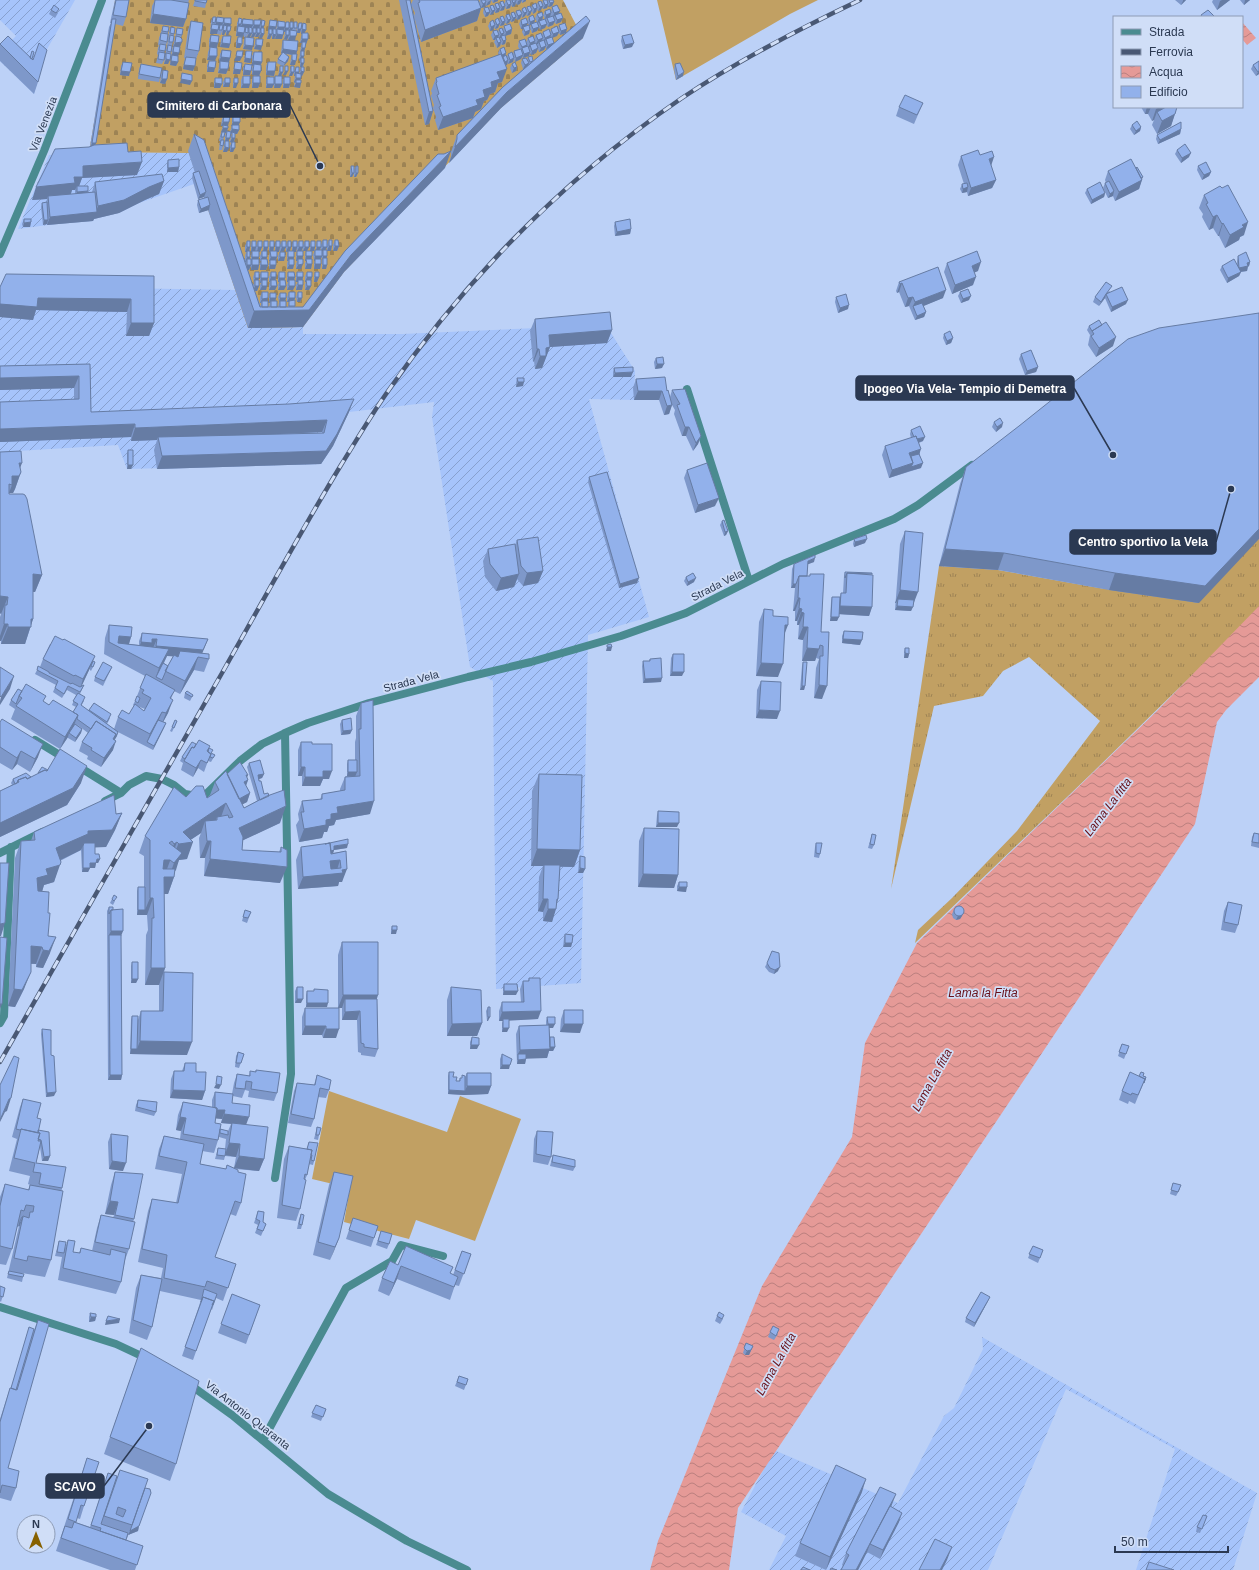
<svg xmlns="http://www.w3.org/2000/svg" width="1259" height="1570" font-family="Arial,sans-serif">
<defs>
<pattern id="industrial-furrows" width="10" height="10" patternUnits="userSpaceOnUse"><rect width="10" height="10" fill="#a6c4fb"/><path d="M-1 1l2-2M0 10L10 0M9 11l2-2" fill="none" stroke="#87a0ce"/></pattern>
<pattern id="grass-tufts" width="24" height="20" patternUnits="userSpaceOnUse"><rect width="24" height="20" fill="#c1a063"/><path d="M3 7l-1-3M5 7V3M7 7l1-3M15 17l-1-3M17 17v-4M19 17l1-3" fill="none" stroke="#9d8354"/></pattern>
<pattern id="cemetery-stones" width="16" height="16" patternUnits="userSpaceOnUse"><rect width="16" height="16" fill="#c1a063"/><path d="M2 7V4a2 2 0 0 1 4 0v3zM10 15v-3a2 2 0 0 1 4 0v3z" fill="#9d8354"/></pattern>
<pattern id="water-waves" width="16" height="10" patternUnits="userSpaceOnUse"><rect width="16" height="10" fill="#e59a97"/><path d="M0 5q4-4 8 0t8 0" fill="none" stroke="#ba7f7e"/></pattern>
</defs>
<rect width="100%" height="100%" fill="#bcd1f7"/>
<path fill="url(#industrial-furrows)" d="M 0,0 L 75,0 L 46,51 L 34,94 L 0,61 L 0,52 L 16,36 L 0,20 Z
M 89,152 L 189,153 L 197,176 L 194,184 L 93,219 L 18,229 L 49,155 Z
M 0,286 L 235,290 L 248,328 L 303,327 L 303,334 L 402,334 L 606,325 L 635,371 L 634,400 L 589,399 L 649,617 L 588,635 L 581,983 L 496,989 L 493,681 L 470,667 L 432,417 L 434,402 L 349,412 L 333,446 L 321,464 L 127,469 L 118,445 L 0,452 Z
M 982,1337 L 1257,1493 L 1233,1570 L 1136,1570 L 1175,1449 L 1066,1389 L 988,1570 L 769,1570 L 786,1536 L 741,1512 L 774,1450 L 898,1503 L 944,1416 L 954,1408 L 983,1349 Z"/>
<path fill="url(#grass-tufts)" d="M 1259,539 L 1259,610 L 1090,775 L 915,943 L 918,930 L 952,898 L 1017,831 L 1100,721 L 1029,657 L 1003,671 L 983,696 L 934,706 L 891,889 L 939,566 L 998,570 L 1105,589 Z"/>
<path fill="url(#cemetery-stones)" d="M 115,0 L 563,0 L 583,38 L 501,108 L 344,272 L 303,327 L 248,328 L 189,153 L 89,152 Z"/>
<path fill="#c1a063" d="M 657,0 L 818,0 L 790,14 L 676,80 Z
M 329,1091 L 447,1132 L 460,1096 L 521,1119 L 475,1241 L 416,1220 L 409,1239 L 344,1222 L 350,1188 L 312,1179 Z"/>
<path fill="url(#water-waves)" d="M 1242,22 L 1256,38 L 1247,45 L 1242,39 Z
M 1259,606 L 1259,677 L 1226,710 L 1217,722 L 1195,824 L 738,1508 L 729,1570 L 650,1570 L 658,1541 L 762,1286 L 852,1137 L 865,1043 L 917,943 L 1157,711 Z"/>
<g fill="none" stroke-linecap="round" stroke-linejoin="round">
<path stroke="#4a8b90" stroke-width="8" d="M 263,1440 L 346,1288 L 392,1261 L 401,1245 L 443,1256"/>
<path stroke="#4a8b90" stroke-width="8" d="M 0,254 L 44,151 L 102,0
M 687,389 L 749,581
M 35,740 L 66,759
M 76,765 L 121,793
M 105,801 L 121,793 L 129,785 L 146,776 L 162,779 L 174,785 L 185,794 L 203,797 L 240,761 L 262,744 L 285,733 L 308,723 L 369,703 L 468,677 L 531,662 L 621,636 L 686,613 L 783,564 L 894,519 L 918,505 L 972,465
M 0,853 L 42,832
M 0,1023 L 4,1016 L 11,847
M 275,1178 L 291,1074 L 285,733"/>
<path stroke="#4a8b90" stroke-width="8" d="M 0,1307 L 116,1344 L 148,1359
M 189,1384 L 232,1415 L 328,1494 L 407,1541 L 467,1570"/>
<defs>
<path id="rail" d="M 0,1062 C 75,930 151,798 226,666 C 264,599 301,531 341,465 C 356,441 370,417 386,394 C 466,278 566,177 682,98 C 739,60 799,29 860,0"/>
</defs>
<use href="#rail" stroke="#495874" stroke-width="4.5"/>
<use href="#rail" stroke="#d0def7" stroke-width="3" stroke-dasharray="9" stroke-linecap="butt"/>
</g>
<path fill="#7e98ca" fill-rule="evenodd" d="M 115,0 L 129,0 L 126,17 L 123,26 L 115,24 L 95,145 L 128,152 L 137,175 L 82,178 L 79,186 L 87,193 L 92,192 L 95,182 L 164,181 L 159,194 L 145,200 L 119,213 L 94,219 L 93,221 L 47,225 L 47,224 L 43,225 L 41,207 L 42,203 L 46,202 L 47,199 L 32,200 L 90,147 L 109,27 L 111,23 L 110,23 ZM 72,190 L 75,190 L 75,194 L 71,194 Z
M 155,0 L 189,0 L 188,3 L 186,19 L 183,27 L 150,23 L 152,6 Z
M 195,0 L 207,0 L 205,8 L 193,6 Z
M 399,0 L 410,0 L 411,4 L 413,0 L 478,0 L 479,3 L 480,0 L 498,0 L 498,1 L 493,3 L 491,0 L 490,4 L 486,6 L 486,4 L 485,7 L 481,8 L 477,21 L 421,42 L 414,16 L 415,13 L 412,6 L 433,111 L 429,124 L 425,125 Z
M 506,0 L 510,1 L 511,0 L 526,0 L 526,1 L 522,3 L 521,0 L 520,4 L 517,5 L 516,3 L 515,6 L 512,7 L 511,5 L 510,8 L 506,9 L 505,6 L 504,10 L 500,11 L 500,9 L 499,12 L 495,13 L 495,11 L 493,14 L 490,15 L 489,13 L 488,16 L 485,17 L 483,13 L 484,8 L 489,9 L 490,6 L 494,7 L 495,4 L 499,5 L 500,2 L 504,4 Z
M 543,0 L 547,2 L 548,0 L 553,0 L 554,2 L 552,6 L 549,7 L 548,5 L 547,8 L 543,9 L 542,7 L 541,10 L 538,11 L 537,9 L 536,12 L 533,14 L 532,11 L 530,15 L 527,16 L 526,14 L 525,16 L 522,18 L 521,15 L 520,19 L 517,20 L 516,18 L 514,21 L 511,22 L 510,20 L 509,23 L 506,24 L 505,22 L 504,25 L 500,26 L 500,24 L 498,28 L 495,29 L 494,27 L 493,30 L 490,31 L 488,26 L 490,22 L 494,23 L 495,20 L 499,21 L 500,17 L 504,19 L 506,15 L 510,16 L 511,13 L 515,14 L 516,11 L 521,12 L 522,9 L 526,9 L 527,7 L 531,8 L 532,5 L 536,6 L 538,2 L 542,4 Z
M 1175,0 L 1186,0 L 1181,5 Z
M 1213,0 L 1230,0 L 1217,10 L 1212,2 Z
M 1240,0 L 1250,0 L 1244,5 Z
M 552,7 L 559,13 L 561,22 L 556,24 L 554,22 L 553,25 L 548,27 L 546,25 L 545,28 L 540,30 L 539,27 L 537,31 L 532,33 L 530,28 L 531,25 L 529,26 L 527,21 L 529,17 L 534,23 L 537,22 L 535,18 L 537,14 L 543,16 L 542,20 L 545,19 L 543,15 L 545,11 L 551,12 Z
M 51,10 L 58,13 L 55,18 L 49,14 Z
M 213,17 L 215,21 L 217,17 L 223,21 L 224,18 L 230,26 L 228,35 L 226,35 L 226,31 L 224,35 L 222,35 L 222,31 L 221,35 L 217,34 L 218,31 L 217,34 L 210,34 L 211,21 Z
M 239,18 L 241,22 L 243,19 L 253,23 L 254,20 L 261,23 L 262,20 L 264,26 L 263,28 L 264,34 L 262,38 L 259,38 L 260,34 L 258,37 L 255,37 L 256,34 L 254,37 L 251,37 L 252,32 L 253,29 L 252,29 L 250,37 L 247,37 L 248,34 L 246,37 L 244,37 L 244,34 L 243,37 L 236,36 L 237,23 Z
M 270,20 L 275,29 L 276,29 L 278,21 L 285,26 L 286,22 L 289,26 L 290,22 L 293,26 L 294,22 L 297,28 L 296,31 L 288,40 L 288,36 L 287,40 L 284,39 L 285,32 L 284,32 L 284,28 L 283,35 L 282,39 L 275,39 L 276,35 L 274,39 L 272,39 L 272,35 L 270,39 L 267,39 L 269,25 Z
M 521,20 L 530,30 L 529,34 L 524,36 L 522,32 L 523,29 L 521,29 L 519,24 Z
M 191,21 L 199,51 L 196,59 L 193,71 L 183,69 L 185,58 L 184,58 L 188,30 Z
M 299,23 L 302,27 L 303,23 L 306,30 L 304,33 L 308,39 L 306,44 L 304,52 L 303,58 L 304,63 L 303,67 L 304,72 L 302,76 L 301,76 L 300,88 L 294,87 L 295,83 L 294,82 L 295,76 L 294,76 L 294,71 L 296,67 L 299,72 L 298,74 L 299,74 L 300,71 L 301,67 L 300,67 L 300,61 L 299,60 L 301,46 L 302,43 L 300,43 L 301,37 L 302,34 L 301,34 L 301,30 L 300,33 L 297,33 L 297,27 Z
M 559,25 L 566,33 L 560,35 L 559,33 L 557,36 L 552,38 L 553,44 L 583,38 L 501,108 L 449,163 L 451,156 L 451,152 L 457,135 L 523,69 L 521,63 L 522,59 L 527,60 L 528,57 L 533,61 L 548,49 L 546,49 L 546,47 L 544,50 L 539,52 L 538,49 L 536,53 L 531,55 L 530,53 L 529,56 L 523,58 L 522,57 L 521,59 L 515,62 L 514,59 L 513,62 L 508,64 L 508,62 L 507,65 L 505,65 L 502,82 L 498,83 L 495,92 L 490,94 L 487,100 L 484,101 L 481,109 L 475,112 L 473,118 L 438,130 L 435,120 L 436,117 L 433,108 L 434,105 L 431,96 L 432,93 L 431,91 L 436,78 L 499,55 L 498,53 L 500,49 L 506,53 L 505,56 L 507,57 L 508,54 L 513,54 L 514,51 L 519,49 L 518,46 L 519,41 L 526,42 L 528,38 L 534,39 L 536,35 L 542,35 L 543,32 L 550,32 L 551,29 L 558,29 Z
M 163,26 L 168,32 L 167,42 L 164,53 L 164,60 L 162,64 L 156,63 L 158,55 L 157,54 L 158,48 L 159,45 L 158,45 L 159,38 Z
M 504,26 L 512,29 L 511,34 L 505,36 L 506,40 L 505,44 L 502,45 L 501,44 L 500,46 L 497,48 L 494,42 L 495,40 L 493,40 L 491,35 L 493,31 L 498,32 L 499,29 L 503,30 Z
M 171,27 L 174,34 L 171,52 L 168,64 L 164,64 L 166,50 L 167,46 L 169,31 Z
M 177,28 L 182,35 L 181,38 L 180,47 L 178,47 L 178,62 L 176,66 L 170,65 L 172,50 L 175,38 Z
M 211,35 L 217,48 L 209,47 L 209,39 Z
M 223,36 L 230,44 L 229,48 L 220,47 L 221,40 Z
M 622,36 L 632,47 L 623,49 L 621,41 Z
M 238,37 L 240,48 L 236,48 L 236,41 Z
M 245,37 L 252,50 L 243,49 L 244,41 Z
M 256,39 L 261,50 L 254,49 L 255,43 Z
M 283,40 L 297,51 L 296,54 L 295,65 L 290,65 L 291,58 L 292,55 L 285,54 L 289,57 L 288,61 L 283,67 L 283,72 L 281,76 L 282,84 L 280,88 L 274,88 L 274,84 L 272,88 L 266,88 L 266,81 L 267,77 L 274,80 L 275,76 L 278,76 L 280,66 L 282,66 L 277,63 L 278,59 L 282,54 L 281,53 L 282,44 Z
M 0,44 L 32,59 L 38,82 L 34,94 L 0,61 Z
M 210,47 L 215,61 L 207,60 L 208,52 Z
M 222,50 L 230,58 L 229,62 L 228,69 L 226,74 L 218,73 L 219,66 L 220,61 L 225,62 L 219,61 L 220,54 Z
M 246,51 L 251,59 L 250,63 L 244,62 L 245,55 Z
M 254,52 L 262,62 L 261,65 L 261,71 L 259,76 L 252,75 L 252,68 L 253,66 L 252,65 L 250,75 L 243,75 L 243,68 L 245,64 L 252,65 L 252,56 Z
M 209,61 L 214,72 L 207,72 L 207,65 Z
M 1259,61 L 1259,74 L 1256,76 L 1251,69 L 1253,65 Z
M 123,62 L 129,76 L 120,75 L 121,66 Z
M 235,62 L 240,74 L 233,74 L 234,67 Z
M 268,62 L 275,71 L 274,76 L 266,75 L 266,66 Z
M 141,64 L 160,78 L 159,82 L 138,79 L 139,69 Z
M 512,64 L 517,67 L 516,71 L 512,73 L 510,68 Z
M 675,64 L 683,76 L 676,80 L 674,69 Z
M 291,66 L 294,72 L 292,76 L 289,76 Z
M 163,70 L 167,79 L 165,84 L 160,83 L 161,74 Z
M 243,76 L 249,88 L 241,88 L 241,80 Z
M 253,76 L 260,83 L 258,88 L 252,88 L 252,80 Z
M 284,77 L 290,84 L 289,88 L 283,88 L 283,81 Z
M 215,78 L 222,84 L 220,88 L 214,88 L 214,82 Z
M 225,78 L 229,87 L 223,87 L 223,82 Z
M 234,78 L 236,88 L 233,88 L 233,82 Z
M 224,94 L 225,102 L 224,112 L 221,111 L 223,98 Z
M 229,94 L 231,100 L 229,112 L 227,112 L 228,104 L 227,104 L 228,98 Z
M 234,94 L 236,99 L 235,102 L 235,112 L 232,112 L 234,104 L 232,104 L 233,98 Z
M 240,94 L 242,100 L 241,102 L 240,112 L 238,112 L 239,104 L 238,104 L 238,98 Z
M 923,103 L 914,124 L 896,116 L 899,107 Z
M 1141,107 L 1177,107 L 1171,126 L 1157,134 L 1152,125 L 1154,120 L 1152,121 L 1148,114 L 1145,114 Z
M 224,115 L 228,126 L 228,128 L 227,131 L 230,132 L 232,126 L 232,119 L 233,115 L 239,125 L 239,130 L 237,134 L 235,134 L 235,138 L 234,142 L 233,152 L 230,152 L 230,146 L 231,143 L 230,142 L 231,137 L 232,134 L 230,134 L 227,152 L 223,152 L 224,145 L 225,142 L 225,136 L 226,133 L 225,133 L 223,140 L 223,146 L 222,150 L 219,150 L 220,141 L 219,141 L 220,136 L 223,126 L 221,126 L 222,119 Z
M 1132,125 L 1141,127 L 1140,131 L 1134,135 L 1130,129 Z
M 1181,129 L 1180,134 L 1158,144 L 1156,139 L 1157,135 Z
M 194,134 L 245,261 L 245,256 L 246,252 L 245,252 L 245,246 L 247,241 L 250,247 L 249,251 L 250,257 L 250,259 L 251,263 L 251,256 L 252,252 L 251,252 L 251,246 L 252,241 L 256,246 L 258,241 L 262,247 L 260,252 L 259,252 L 258,259 L 259,265 L 258,270 L 251,270 L 251,266 L 249,270 L 248,270 L 253,285 L 254,283 L 253,277 L 255,272 L 258,280 L 259,286 L 257,291 L 255,291 L 261,307 L 261,303 L 260,303 L 260,297 L 262,292 L 267,301 L 268,307 L 269,307 L 270,303 L 269,303 L 269,297 L 270,293 L 276,301 L 277,307 L 278,307 L 279,302 L 278,297 L 280,293 L 286,298 L 285,301 L 286,307 L 288,307 L 289,302 L 287,302 L 287,297 L 289,292 L 295,298 L 294,301 L 295,307 L 303,307 L 445,168 L 344,272 L 303,327 L 248,328 L 208,210 L 199,213 L 197,205 L 198,200 L 204,198 L 204,197 L 198,199 L 192,178 L 193,173 L 195,173 L 188,151 Z
M 1177,150 L 1189,157 L 1181,163 L 1175,154 Z
M 980,155 L 991,166 L 996,180 L 992,188 L 968,196 L 967,192 L 962,193 L 960,189 L 962,184 L 964,184 L 958,165 L 961,156 Z
M 168,160 L 179,167 L 178,172 L 167,172 L 167,164 Z
M 351,166 L 354,173 L 352,177 L 350,177 L 350,170 Z
M 356,166 L 358,173 L 356,177 L 354,177 L 354,170 Z
M 1198,166 L 1211,172 L 1209,176 L 1202,180 L 1197,170 Z
M 1108,171 L 1142,179 L 1139,189 L 1115,201 L 1113,196 L 1108,198 L 1103,188 L 1105,183 L 1106,183 L 1105,180 Z
M 1087,189 L 1105,193 L 1104,197 L 1091,204 L 1085,193 Z
M 1204,195 L 1244,235 L 1240,237 L 1239,240 L 1225,248 L 1219,236 L 1218,236 L 1213,228 L 1209,230 L 1202,217 L 1203,214 L 1199,208 Z
M 24,219 L 31,222 L 30,227 L 23,227 L 22,224 Z
M 615,222 L 631,229 L 630,234 L 615,236 L 614,226 Z
M 323,240 L 327,247 L 325,250 L 327,250 L 327,245 L 329,240 L 332,246 L 331,251 L 327,251 L 326,258 L 327,265 L 326,269 L 322,269 L 322,257 L 321,259 L 321,264 L 320,269 L 314,269 L 314,263 L 315,261 L 314,261 L 313,255 L 315,250 L 316,250 L 316,245 L 317,241 L 321,247 L 320,250 L 321,250 L 321,245 Z
M 335,240 L 339,246 L 337,251 L 333,251 L 333,245 Z
M 264,241 L 268,247 L 267,251 L 267,257 L 266,259 L 268,265 L 266,270 L 260,270 L 260,264 L 261,261 L 260,261 L 260,256 L 262,251 L 263,251 L 263,245 Z
M 270,241 L 274,247 L 273,251 L 275,251 L 275,245 L 276,241 L 280,245 L 282,241 L 284,251 L 280,252 L 280,248 L 279,252 L 277,252 L 277,257 L 276,260 L 276,265 L 275,269 L 269,269 L 269,264 L 270,261 L 269,261 L 269,256 L 270,252 L 269,252 L 269,246 Z
M 288,241 L 290,251 L 292,251 L 292,245 L 293,241 L 297,247 L 296,252 L 294,252 L 294,265 L 293,269 L 287,269 L 287,263 L 288,261 L 287,261 L 287,256 L 288,251 L 286,252 L 286,245 Z
M 299,241 L 303,247 L 302,251 L 302,259 L 301,269 L 296,269 L 296,264 L 297,261 L 296,261 L 296,255 L 297,251 L 297,245 Z
M 305,241 L 309,247 L 307,251 L 310,251 L 310,245 L 311,241 L 315,247 L 314,251 L 312,251 L 311,259 L 312,264 L 311,269 L 305,269 L 305,263 L 306,261 L 305,261 L 305,255 L 306,251 L 303,251 L 303,245 Z
M 280,252 L 285,257 L 284,261 L 278,261 L 278,256 Z
M 1238,256 L 1250,262 L 1249,266 L 1248,266 L 1247,271 L 1241,272 L 1239,276 L 1227,283 L 1220,270 L 1222,266 L 1237,264 L 1237,261 Z
M 947,263 L 978,271 L 974,272 L 973,285 L 952,294 L 944,272 Z
M 261,272 L 268,278 L 267,280 L 267,286 L 266,290 L 260,290 L 260,285 L 261,283 L 260,283 L 260,276 Z
M 271,272 L 276,277 L 275,280 L 277,286 L 275,290 L 269,290 L 269,285 L 270,282 L 269,282 L 269,277 Z
M 279,272 L 285,280 L 286,286 L 284,290 L 278,290 L 278,285 L 279,282 L 278,282 L 278,276 Z
M 288,272 L 295,277 L 294,280 L 295,286 L 293,290 L 287,290 L 287,285 L 288,282 L 287,282 L 287,276 Z
M 297,272 L 303,277 L 302,280 L 303,285 L 302,290 L 296,290 L 296,285 L 298,282 L 296,282 L 296,276 Z
M 307,272 L 311,282 L 311,286 L 309,290 L 305,290 L 305,284 L 306,282 L 305,282 L 305,276 Z
M 315,272 L 319,277 L 317,282 L 314,282 L 314,276 Z
M 154,276 L 154,323 L 149,336 L 126,336 L 127,312 L 36,310 L 33,320 L 0,317 L 0,287 Z
M 899,282 L 943,298 L 923,306 L 926,312 L 924,317 L 915,320 L 909,306 L 905,307 L 899,292 L 897,293 L 896,291 Z
M 1110,291 L 1109,293 L 1126,304 L 1111,312 L 1105,298 L 1099,306 L 1093,302 L 1095,297 Z
M 298,292 L 302,298 L 300,302 L 297,302 L 296,297 Z
M 960,292 L 969,300 L 961,303 L 958,296 Z
M 836,297 L 848,309 L 838,313 L 835,302 Z
M 535,319 L 612,330 L 607,343 L 550,347 L 542,368 L 535,369 L 534,361 L 533,362 L 530,331 Z
M 1089,326 L 1113,346 L 1096,357 L 1088,345 L 1090,335 L 1087,330 Z
M 944,334 L 953,338 L 951,343 L 946,345 L 943,338 Z
M 1021,354 L 1038,367 L 1036,372 L 1025,375 L 1019,359 Z
M 656,358 L 662,368 L 655,369 L 654,362 Z
M 90,364 L 91,412 L 349,412 L 333,446 L 321,464 L 157,469 L 154,450 L 157,440 L 131,441 L 131,437 L 0,442 L 74,399 L 74,388 L 0,390 L 0,366 ZM 322,432 L 322,433 L 288,434 Z
M 614,368 L 631,377 L 613,377 L 613,372 Z
M 517,378 L 523,386 L 516,387 L 516,383 Z
M 636,379 L 667,391 L 670,397 L 672,390 L 701,436 L 698,444 L 693,451 L 686,436 L 682,436 L 674,414 L 675,410 L 672,405 L 669,414 L 664,415 L 659,400 L 634,400 L 633,388 Z
M 994,422 L 1002,427 L 996,432 L 992,427 Z
M 911,430 L 923,441 L 919,443 L 921,468 L 889,478 L 882,455 L 885,446 L 911,438 L 910,434 Z
M 128,450 L 131,469 L 127,469 L 127,454 Z
M 0,452 L 20,467 L 21,472 L 15,489 L 13,493 L 9,493 L 42,575 L 35,592 L 33,592 L 33,619 L 25,644 L 1,644 L 1,641 L 0,641 L 0,617 L 1,614 L 0,613 Z
M 966,467 L 1199,603 L 1109,590 L 998,570 L 939,566 L 960,484 Z
M 687,470 L 715,506 L 695,513 L 684,478 Z
M 589,477 L 637,583 L 619,588 L 588,482 Z
M 722,521 L 728,531 L 726,535 L 724,536 L 720,525 Z
M 905,531 L 913,605 L 911,611 L 895,610 L 900,544 Z
M 854,539 L 865,543 L 854,547 L 853,544 Z
M 517,540 L 543,571 L 538,583 L 523,586 L 517,579 L 514,587 L 496,591 L 485,577 L 483,561 L 488,549 L 515,545 Z
M 814,562 L 808,564 L 807,576 L 810,576 L 810,574 L 821,632 L 829,632 L 822,699 L 814,698 L 816,668 L 819,659 L 816,658 L 815,661 L 802,661 L 803,640 L 798,639 L 799,625 L 797,625 L 797,621 L 795,621 L 795,611 L 793,611 L 795,588 L 791,588 L 792,569 L 794,564 Z
M 845,572 L 872,607 L 869,616 L 839,614 L 837,621 L 830,621 L 831,602 L 832,597 L 840,597 L 841,593 L 843,593 L 844,576 Z
M 686,577 L 694,582 L 687,586 L 684,581 Z
M 764,609 L 773,616 L 778,677 L 756,676 L 759,622 Z
M 109,625 L 131,637 L 129,644 L 139,645 L 139,641 L 142,633 L 202,653 L 209,659 L 204,672 L 194,670 L 180,694 L 174,691 L 171,699 L 168,713 L 163,722 L 166,723 L 153,750 L 118,732 L 114,740 L 113,750 L 101,767 L 87,759 L 88,756 L 79,751 L 82,742 L 88,733 L 75,723 L 82,729 L 81,733 L 75,742 L 68,738 L 68,737 L 60,749 L 11,719 L 15,709 L 9,705 L 11,700 L 22,691 L 44,702 L 49,705 L 73,712 L 76,707 L 72,705 L 76,695 L 67,690 L 62,698 L 53,692 L 56,685 L 35,674 L 37,670 L 40,667 L 43,659 L 48,648 L 50,644 L 93,661 L 93,667 L 91,671 L 90,670 L 90,668 L 81,686 L 84,685 L 80,694 L 84,701 L 81,706 L 89,711 L 94,703 L 110,718 L 107,724 L 114,729 L 118,717 L 129,714 L 134,706 L 133,705 L 135,701 L 145,676 L 104,654 L 105,638 ZM 167,656 L 173,656 L 168,666 L 164,663 ZM 137,706 L 145,709 L 144,711 Z
M 844,631 L 860,645 L 842,643 L 842,636 Z
M 905,648 L 909,654 L 908,658 L 904,658 L 904,652 Z
M 673,654 L 682,676 L 670,676 L 671,658 Z
M 650,659 L 661,682 L 643,683 L 642,666 L 643,661 L 649,661 Z
M 803,662 L 805,686 L 804,690 L 800,690 L 802,666 Z
M 112,667 L 103,686 L 94,681 L 95,677 Z
M 761,681 L 777,719 L 756,718 L 757,690 Z
M 185,693 L 193,695 L 190,701 L 184,698 Z
M 361,703 L 370,814 L 336,820 L 334,825 L 329,826 L 327,832 L 324,832 L 322,838 L 299,842 L 296,825 L 299,820 L 298,814 L 302,801 L 320,800 L 322,794 L 340,791 L 340,789 L 345,777 L 347,776 L 347,764 L 348,760 L 355,760 L 355,742 L 356,738 L 356,716 Z
M 342,720 L 352,730 L 350,734 L 341,735 L 340,724 Z
M 177,721 L 172,732 L 170,731 L 172,727 Z
M 0,722 L 38,757 L 30,772 L 17,764 L 12,770 L 0,763 Z
M 301,742 L 312,744 L 329,779 L 323,779 L 320,786 L 302,786 L 302,776 L 298,776 L 298,750 Z
M 196,744 L 209,748 L 211,753 L 215,755 L 211,762 L 208,761 L 204,772 L 198,768 L 193,777 L 181,770 L 183,763 L 180,761 L 182,757 Z
M 249,763 L 264,774 L 262,778 L 259,779 L 264,794 L 280,823 L 243,840 L 242,850 L 279,852 L 281,847 L 280,883 L 204,876 L 205,858 L 200,858 L 199,838 L 201,833 L 190,840 L 187,859 L 179,860 L 174,871 L 174,877 L 168,894 L 164,894 L 165,968 L 164,972 L 187,1055 L 130,1054 L 131,1020 L 132,1016 L 138,1020 L 141,1011 L 159,1011 L 159,985 L 145,985 L 146,935 L 148,930 L 147,915 L 137,915 L 137,891 L 138,887 L 144,887 L 144,856 L 139,853 L 145,836 L 186,797 L 207,798 L 210,795 L 215,782 L 227,774 L 247,778 L 248,780 L 246,786 L 250,793 L 247,802 L 242,804 L 244,808 L 257,801 L 247,767 Z
M 48,770 L 81,783 L 67,805 L 0,837 L 0,791 L 12,785 L 11,783 L 13,779 L 31,777 Z
M 539,774 L 580,850 L 574,867 L 560,867 L 558,899 L 552,922 L 543,921 L 543,912 L 538,911 L 539,877 L 543,866 L 531,866 L 532,791 Z
M 658,811 L 677,827 L 656,827 L 657,815 Z
M 122,813 L 115,830 L 106,847 L 95,847 L 95,854 L 100,859 L 98,863 L 96,863 L 95,868 L 90,868 L 88,872 L 82,872 L 81,850 L 60,861 L 54,882 L 44,885 L 42,891 L 48,913 L 48,936 L 50,953 L 43,968 L 36,967 L 36,964 L 31,964 L 24,989 L 15,1007 L 8,1006 L 15,858 L 21,841 L 31,841 L 34,832 L 116,814 Z
M 644,828 L 678,875 L 674,888 L 638,887 L 639,841 Z
M 1254,833 L 1259,834 L 1259,848 L 1251,846 L 1252,837 Z
M 872,834 L 874,845 L 872,849 L 868,848 Z
M 816,843 L 820,854 L 819,858 L 814,857 L 815,847 Z
M 301,847 L 347,848 L 334,850 L 333,853 L 346,851 L 342,882 L 339,882 L 338,886 L 298,889 L 296,860 Z
M 580,856 L 585,869 L 583,873 L 578,873 L 579,861 Z
M 679,882 L 686,892 L 677,891 L 677,886 Z
M 112,899 L 115,901 L 113,905 L 110,903 Z
M 1228,902 L 1238,925 L 1235,933 L 1221,930 L 1224,911 Z
M 109,907 L 113,910 L 121,935 L 122,1075 L 121,1080 L 108,1080 L 107,911 Z
M 245,910 L 251,912 L 247,923 L 242,921 Z
M 954,910 L 962,916 L 960,919 L 956,920 L 953,918 L 952,914 Z
M 392,926 L 396,934 L 391,934 L 391,930 Z
M 565,934 L 572,943 L 571,947 L 563,947 L 564,938 Z
M 342,942 L 377,999 L 378,1049 L 375,1057 L 361,1055 L 361,1053 L 358,1052 L 357,1020 L 342,1020 L 342,1008 L 339,1008 L 336,1038 L 323,1038 L 322,1035 L 302,1035 L 302,1017 L 305,1008 L 338,1008 L 338,955 Z
M 132,962 L 138,979 L 136,983 L 131,983 L 131,966 Z
M 767,963 L 778,971 L 774,974 L 769,972 L 765,967 Z
M 529,978 L 538,1019 L 509,1020 L 507,1032 L 502,1032 L 502,1023 L 503,1021 L 499,1021 L 499,1011 L 502,1002 L 521,1002 L 520,989 L 523,981 L 528,981 Z
M 504,984 L 516,995 L 503,995 L 503,988 Z
M 297,987 L 301,1003 L 295,1003 L 295,991 Z
M 451,987 L 482,1023 L 477,1036 L 447,1036 L 447,1000 Z
M 314,989 L 327,1007 L 306,1007 L 306,995 L 307,991 L 314,991 Z
M 488,1007 L 488,1021 L 487,1021 L 486,1011 Z
M 564,1010 L 580,1033 L 560,1032 L 561,1019 Z
M 547,1017 L 553,1028 L 549,1028 L 550,1037 L 555,1047 L 553,1051 L 549,1051 L 547,1058 L 526,1058 L 525,1064 L 517,1064 L 516,1034 L 519,1026 L 546,1025 L 546,1021 Z
M 42,1029 L 51,1055 L 54,1096 L 46,1097 L 41,1034 Z
M 472,1037 L 477,1049 L 470,1049 L 470,1042 Z
M 1122,1044 L 1129,1046 L 1124,1059 L 1118,1056 Z
M 238,1052 L 244,1054 L 239,1068 L 235,1067 L 236,1056 Z
M 502,1054 L 509,1069 L 500,1069 L 500,1059 Z
M 185,1063 L 196,1072 L 205,1091 L 202,1100 L 170,1098 L 171,1079 L 174,1071 L 182,1071 Z
M 256,1070 L 277,1093 L 274,1101 L 248,1097 L 249,1091 L 245,1090 L 242,1098 L 233,1096 L 232,1103 L 246,1125 L 264,1159 L 259,1171 L 235,1169 L 238,1172 L 241,1203 L 236,1216 L 230,1214 L 215,1257 L 236,1264 L 223,1301 L 216,1298 L 212,1310 L 211,1309 L 193,1360 L 182,1356 L 199,1306 L 202,1296 L 201,1300 L 160,1291 L 152,1327 L 147,1340 L 129,1333 L 136,1288 L 141,1275 L 161,1278 L 163,1268 L 138,1262 L 148,1211 L 152,1199 L 176,1203 L 182,1174 L 155,1169 L 159,1149 L 164,1136 L 180,1139 L 181,1131 L 176,1130 L 178,1115 L 183,1102 L 212,1108 L 212,1100 L 215,1092 L 232,1094 L 234,1083 L 237,1074 L 249,1076 L 250,1071 L 255,1072 ZM 215,1118 L 222,1119 L 221,1123 L 231,1124 L 228,1131 L 220,1129 L 215,1123 ZM 219,1137 L 226,1139 L 225,1149 L 218,1148 L 215,1159 L 224,1160 L 225,1156 L 236,1157 L 234,1168 L 227,1165 L 226,1169 L 200,1164 L 202,1151 L 214,1153 Z
M 449,1072 L 456,1081 L 459,1081 L 460,1078 L 462,1078 L 462,1075 L 465,1077 L 467,1073 L 491,1086 L 488,1094 L 464,1095 L 448,1094 L 448,1076 Z
M 317,1075 L 329,1090 L 326,1098 L 318,1097 L 314,1119 L 311,1127 L 288,1123 L 294,1091 L 297,1083 L 314,1085 Z
M 1139,1076 L 1143,1076 L 1146,1077 L 1135,1104 L 1129,1101 L 1128,1104 L 1119,1100 L 1122,1091 Z
M 23,1099 L 37,1118 L 38,1130 L 50,1156 L 48,1161 L 42,1161 L 40,1147 L 36,1163 L 62,1188 L 51,1260 L 45,1277 L 22,1273 L 23,1277 L 22,1282 L 7,1278 L 19,1226 L 18,1227 L 17,1227 L 12,1249 L 6,1265 L 0,1264 L 0,1197 L 5,1184 L 28,1190 L 30,1185 L 28,1184 L 30,1176 L 9,1171 L 17,1139 L 12,1137 L 20,1107 Z
M 138,1100 L 156,1112 L 154,1116 L 135,1111 L 136,1105 Z
M 317,1127 L 319,1135 L 318,1140 L 314,1139 Z
M 537,1131 L 551,1157 L 548,1165 L 533,1162 L 534,1139 Z
M 111,1134 L 123,1171 L 109,1169 L 108,1142 Z
M 309,1142 L 314,1161 L 313,1165 L 309,1164 L 310,1159 L 307,1175 L 305,1180 L 300,1209 L 296,1221 L 277,1218 L 284,1159 L 289,1146 L 307,1149 Z
M 553,1155 L 575,1167 L 573,1171 L 550,1166 Z
M 115,1172 L 134,1219 L 133,1222 L 129,1249 L 125,1260 L 121,1282 L 116,1294 L 58,1280 L 62,1257 L 55,1256 L 59,1241 L 65,1248 L 68,1240 L 73,1252 L 79,1253 L 81,1248 L 92,1251 L 97,1228 L 101,1215 L 113,1218 L 114,1215 L 105,1214 L 111,1185 Z
M 334,1172 L 339,1238 L 330,1260 L 313,1255 L 329,1185 Z
M 1173,1183 L 1180,1189 L 1176,1196 L 1170,1194 Z
M 258,1211 L 263,1222 L 266,1224 L 261,1236 L 255,1233 L 258,1225 L 254,1223 Z
M 301,1214 L 302,1225 L 301,1229 L 297,1229 L 299,1219 Z
M 353,1218 L 374,1238 L 371,1247 L 346,1239 Z
M 381,1231 L 389,1244 L 387,1249 L 376,1245 Z
M 1033,1246 L 1043,1250 L 1038,1263 L 1028,1258 Z
M 462,1251 L 471,1254 L 459,1286 L 455,1285 L 450,1300 L 397,1279 L 389,1296 L 378,1291 L 382,1278 L 398,1265 L 453,1267 L 450,1274 L 453,1275 Z
M 0,1286 L 5,1288 L 1,1302 L 0,1301 Z
M 232,1294 L 260,1305 L 246,1344 L 218,1333 Z
M 988,1301 L 974,1327 L 965,1322 L 966,1318 Z
M 90,1313 L 96,1317 L 95,1321 L 89,1322 L 89,1317 Z
M 717,1316 L 723,1319 L 720,1324 L 715,1321 Z
M 38,1320 L 8,1468 L 16,1488 L 11,1501 L 0,1498 L 0,1419 L 10,1388 L 11,1388 Z
M 770,1332 L 778,1334 L 774,1340 L 768,1337 Z
M 746,1343 L 753,1346 L 749,1355 L 745,1355 L 743,1353 Z
M 141,1348 L 176,1464 L 170,1481 L 104,1454 Z
M 459,1376 L 468,1379 L 464,1390 L 455,1386 Z
M 316,1405 L 326,1409 L 321,1421 L 311,1417 Z
M 87,1458 L 84,1506 L 80,1519 L 77,1518 L 75,1522 L 90,1527 L 108,1473 L 145,1488 L 138,1531 L 128,1535 L 130,1531 L 127,1538 L 126,1538 L 126,1540 L 143,1546 L 135,1570 L 110,1570 L 56,1551 Z
M 862,1492 L 826,1570 L 795,1556 L 800,1543 Z
M 891,1507 L 899,1522 L 880,1559 L 867,1552 L 858,1570 L 841,1570 L 843,1566 L 842,1565 L 846,1553 Z
M 1207,1516 L 1200,1533 L 1196,1532 L 1197,1527 Z"/>
<path fill="#667ca4" d="M 491,0 L 490,4 L 486,6 L 488,2 Z
M 494,0 L 498,0 L 498,1 L 493,3 Z
M 520,0 L 522,0 L 520,4 L 517,5 L 518,1 Z
M 524,0 L 526,0 L 526,1 L 522,3 Z
M 1183,0 L 1186,0 L 1181,5 L 1183,1 Z
M 1222,0 L 1230,0 L 1217,10 L 1220,1 Z
M 1245,0 L 1250,0 L 1244,5 Z
M 516,1 L 515,6 L 512,7 L 513,3 Z
M 486,2 L 485,7 L 481,8 L 483,4 Z
M 554,2 L 552,6 L 549,7 L 550,3 Z
M 511,4 L 510,8 L 506,9 L 508,5 Z
M 548,4 L 547,8 L 543,9 L 545,5 Z
M 505,6 L 504,10 L 500,11 L 502,7 Z
M 543,6 L 541,10 L 538,11 L 540,7 Z
M 481,8 L 477,21 L 421,42 L 425,30 Z
M 500,8 L 499,12 L 495,13 L 497,9 Z
M 537,8 L 536,12 L 533,14 L 534,9 Z
M 495,10 L 493,14 L 490,15 L 492,11 Z
M 532,10 L 530,15 L 527,16 L 529,12 Z
M 560,11 L 558,15 L 555,15 L 555,16 L 553,17 L 554,13 Z
M 490,12 L 488,16 L 485,17 L 486,13 Z
M 527,12 L 525,16 L 522,18 L 524,13 Z
M 551,13 L 550,17 L 545,19 L 546,15 Z
M 153,14 L 186,19 L 183,27 L 150,23 Z
M 522,14 L 520,19 L 517,20 L 518,16 Z
M 543,16 L 542,21 L 537,23 L 539,18 Z
M 516,17 L 514,21 L 511,22 L 513,18 Z
M 563,18 L 561,22 L 556,24 L 557,20 Z
M 511,19 L 509,23 L 506,24 L 508,20 Z
M 535,20 L 534,24 L 531,24 L 531,25 L 529,26 L 530,22 Z
M 505,21 L 504,25 L 500,26 L 502,22 Z
M 555,21 L 553,25 L 548,27 L 549,23 Z
M 590,21 L 583,38 L 501,108 L 449,163 L 455,147 L 507,92 Z
M 216,22 L 223,23 L 221,27 L 220,25 L 219,27 L 215,27 Z
M 224,23 L 231,24 L 229,28 L 227,26 L 227,28 L 223,27 L 224,25 L 223,27 L 222,27 Z
M 500,23 L 498,28 L 495,29 L 497,25 Z
M 528,23 L 526,27 L 523,27 L 523,29 L 521,29 L 522,25 Z
M 238,24 L 241,24 L 240,28 L 238,26 L 237,28 Z
M 242,24 L 253,25 L 251,29 L 249,27 L 249,29 L 240,28 Z
M 547,24 L 545,28 L 540,30 L 541,26 Z
M 254,25 L 260,25 L 259,30 L 257,28 L 257,30 L 252,29 Z
M 495,25 L 493,30 L 490,31 L 491,27 Z
M 261,26 L 264,26 L 263,30 L 261,28 L 261,30 L 260,30 Z
M 269,26 L 276,27 L 275,31 L 273,29 L 273,31 L 269,31 L 269,29 L 268,31 L 268,30 Z
M 278,27 L 285,27 L 283,32 L 277,29 L 276,31 Z
M 539,27 L 537,31 L 532,33 L 533,29 Z
M 285,28 L 289,28 L 287,32 L 286,30 L 285,32 L 284,32 Z
M 290,28 L 293,28 L 291,32 L 290,30 L 290,32 L 288,32 Z
M 211,29 L 218,30 L 217,34 L 210,34 Z
M 298,29 L 301,29 L 300,33 L 297,33 Z
M 302,29 L 306,30 L 304,34 L 301,34 Z
M 512,29 L 511,34 L 505,36 L 506,32 Z
M 567,29 L 566,33 L 560,35 L 561,31 Z
M 223,30 L 226,31 L 224,35 L 222,35 Z
M 530,30 L 529,34 L 524,36 L 525,32 Z
M 227,31 L 230,31 L 228,35 L 226,35 Z
M 237,32 L 244,33 L 243,37 L 236,36 Z
M 559,32 L 557,36 L 552,38 L 553,34 Z
M 249,33 L 252,33 L 250,37 L 247,37 Z
M 253,33 L 256,33 L 254,37 L 251,37 Z
M 257,33 L 260,33 L 258,37 L 255,37 Z
M 261,33 L 264,34 L 262,38 L 259,38 Z
M 504,33 L 502,37 L 501,36 L 501,38 L 499,38 L 501,34 Z
M 269,34 L 272,34 L 270,39 L 267,39 Z
M 273,34 L 276,35 L 274,39 L 272,39 Z
M 277,34 L 283,35 L 282,39 L 275,39 Z
M 286,35 L 289,35 L 287,40 L 284,39 Z
M 499,35 L 497,39 L 496,38 L 495,40 L 493,40 L 495,36 Z
M 551,35 L 550,39 L 546,39 L 545,41 L 543,42 L 545,38 Z
M 290,36 L 296,36 L 295,41 L 288,40 Z
M 543,38 L 541,42 L 539,42 L 538,44 L 536,44 L 538,40 Z
M 302,39 L 308,39 L 306,44 L 302,43 L 302,42 L 302,43 L 300,43 Z
M 506,40 L 505,44 L 502,45 L 503,41 Z
M 535,41 L 534,45 L 530,45 L 530,47 L 528,48 L 530,43 Z
M 182,42 L 180,47 L 173,47 L 175,43 Z
M 210,42 L 218,43 L 217,48 L 209,47 Z
M 501,42 L 500,46 L 497,48 L 498,43 Z
M 222,43 L 230,44 L 229,48 L 220,47 Z
M 237,43 L 242,44 L 240,48 L 236,48 Z
M 554,43 L 552,47 L 546,49 L 548,45 Z
M 634,43 L 632,47 L 623,49 L 625,45 Z
M 245,45 L 253,46 L 252,50 L 243,49 Z
M 256,45 L 262,46 L 261,50 L 254,49 Z
M 527,45 L 526,49 L 522,48 L 521,51 L 520,51 L 522,47 Z
M 546,46 L 544,50 L 539,52 L 541,48 Z
M 302,48 L 305,48 L 304,53 L 301,51 L 300,52 Z
M 538,48 L 536,53 L 531,55 L 532,51 Z
M 283,49 L 297,51 L 296,55 L 281,53 Z
M 173,52 L 179,53 L 178,57 L 172,55 L 171,57 Z
M 530,52 L 529,56 L 523,58 L 524,54 Z
M 506,53 L 505,57 L 503,57 L 502,58 L 500,59 L 502,55 Z
M 523,55 L 521,59 L 515,62 L 516,58 Z
M 209,56 L 217,56 L 215,61 L 207,60 Z
M 236,56 L 242,57 L 240,61 L 234,61 Z
M 301,56 L 304,56 L 302,61 L 301,58 L 300,61 L 299,60 Z
M 221,57 L 230,58 L 229,62 L 219,61 Z
M 289,57 L 288,61 L 283,67 L 285,63 Z
M 245,58 L 251,59 L 250,63 L 244,62 Z
M 514,58 L 513,62 L 508,64 L 510,60 Z
M 166,59 L 170,60 L 168,64 L 164,64 Z
M 292,60 L 296,61 L 295,65 L 290,65 Z
M 508,60 L 507,65 L 503,66 L 505,62 Z
M 171,61 L 178,62 L 176,66 L 170,65 Z
M 253,61 L 262,62 L 260,66 L 254,64 L 253,66 L 251,65 Z
M 301,63 L 304,63 L 302,67 L 300,67 Z
M 529,63 L 527,68 L 523,69 L 525,65 Z
M 184,65 L 195,66 L 193,71 L 183,69 Z
M 208,67 L 215,68 L 214,72 L 207,72 Z
M 517,67 L 516,71 L 512,73 L 514,68 Z
M 220,69 L 228,69 L 226,74 L 218,73 Z
M 234,69 L 241,70 L 240,74 L 233,74 Z
M 507,69 L 502,82 L 498,83 L 495,92 L 490,94 L 487,100 L 484,101 L 481,109 L 475,112 L 473,118 L 438,130 L 443,117 L 476,100 L 483,90 L 491,82 L 497,72 Z
M 244,70 L 251,71 L 250,75 L 243,75 Z
M 121,71 L 130,72 L 129,76 L 120,75 Z
M 253,71 L 261,71 L 259,76 L 252,75 Z
M 267,71 L 275,71 L 274,76 L 266,75 Z
M 285,71 L 288,71 L 286,75 L 283,75 Z
M 301,71 L 304,72 L 302,76 L 299,76 Z
M 1259,71 L 1259,74 L 1256,76 L 1258,72 Z
M 280,72 L 283,72 L 281,76 L 278,76 Z
M 291,72 L 294,72 L 292,76 L 289,76 Z
M 295,72 L 299,72 L 297,76 L 296,73 L 295,76 L 294,76 Z
M 684,72 L 683,76 L 676,80 L 678,76 Z
M 296,78 L 301,78 L 299,83 L 296,80 L 295,83 L 294,82 Z
M 162,79 L 167,79 L 165,84 L 160,83 Z
M 181,79 L 192,81 L 190,85 L 180,83 Z
M 215,83 L 222,84 L 220,88 L 214,88 Z
M 225,83 L 230,83 L 229,87 L 223,87 Z
M 234,83 L 238,83 L 236,88 L 233,88 Z
M 253,83 L 260,83 L 258,88 L 252,88 Z
M 296,83 L 301,83 L 300,88 L 294,87 Z
M 243,84 L 250,84 L 249,88 L 241,88 Z
M 267,84 L 274,84 L 272,88 L 266,88 Z
M 275,84 L 282,84 L 280,88 L 274,88 Z
M 284,84 L 290,84 L 289,88 L 283,88 Z
M 229,99 L 231,100 L 230,104 L 229,102 L 228,104 L 227,104 Z
M 234,99 L 236,99 L 234,104 L 234,102 L 234,104 L 232,104 Z
M 223,107 L 226,107 L 224,112 L 221,111 Z
M 228,107 L 231,108 L 229,112 L 227,112 Z
M 1147,107 L 1151,107 L 1148,114 L 1145,114 Z
M 1160,107 L 1164,107 L 1160,117 L 1157,112 L 1154,120 L 1152,121 L 1156,109 Z
M 234,108 L 236,108 L 235,112 L 232,112 Z
M 239,108 L 241,108 L 240,112 L 238,112 Z
M 433,111 L 429,124 L 425,125 L 429,112 Z
M 1175,114 L 1171,126 L 1157,134 L 1162,121 Z
M 223,122 L 229,122 L 228,126 L 221,126 Z
M 233,122 L 240,122 L 238,127 L 231,126 Z
M 1141,127 L 1140,131 L 1134,135 L 1136,131 Z
M 223,128 L 228,128 L 226,133 L 221,132 Z
M 232,129 L 239,130 L 237,134 L 230,133 Z
M 1181,129 L 1180,134 L 1158,144 L 1160,140 Z
M 226,138 L 230,138 L 228,142 L 225,142 Z
M 232,138 L 235,138 L 233,143 L 230,142 Z
M 92,143 L 96,143 L 93,151 L 89,152 Z
M 225,147 L 229,148 L 227,152 L 223,152 Z
M 231,148 L 235,148 L 233,152 L 230,152 Z
M 451,151 L 445,168 L 344,272 L 303,327 L 248,328 L 254,311 L 309,310 L 351,255 Z
M 1191,153 L 1189,157 L 1181,163 L 1182,158 Z
M 994,157 L 991,166 L 989,159 Z
M 142,162 L 137,175 L 82,178 L 78,189 L 77,186 L 75,190 L 72,190 L 70,196 L 48,196 L 47,199 L 32,200 L 36,187 L 74,177 L 83,166 Z
M 179,167 L 178,172 L 167,172 L 168,168 Z
M 1211,172 L 1209,176 L 1202,180 L 1204,175 Z
M 352,173 L 354,173 L 352,177 L 350,177 Z
M 356,173 L 358,173 L 356,177 L 354,177 Z
M 1143,177 L 1141,181 L 1142,180 L 1139,189 L 1115,201 L 1119,192 Z
M 996,180 L 992,188 L 968,196 L 971,188 Z
M 164,181 L 159,194 L 145,200 L 119,213 L 94,219 L 93,221 L 47,225 L 50,217 L 96,212 L 98,206 Z
M 968,187 L 967,192 L 962,193 L 963,189 Z
M 88,191 L 86,195 L 75,196 L 77,192 Z
M 1114,191 L 1113,196 L 1108,198 L 1110,194 Z
M 206,192 L 204,197 L 198,199 L 200,195 Z
M 1105,193 L 1104,197 L 1091,204 L 1092,200 Z
M 210,205 L 209,210 L 199,213 L 201,209 Z
M 1217,215 L 1213,228 L 1209,230 L 1213,217 Z
M 44,220 L 48,220 L 47,224 L 43,225 Z
M 31,222 L 30,227 L 23,227 L 24,223 Z
M 1248,222 L 1244,235 L 1240,237 L 1239,240 L 1225,248 L 1230,235 L 1242,225 Z
M 1223,223 L 1219,236 L 1218,236 L 1222,224 Z
M 631,229 L 630,234 L 615,236 L 617,232 Z
M 329,246 L 332,246 L 331,251 L 327,251 Z
M 335,246 L 339,246 L 337,251 L 333,251 Z
M 247,247 L 250,247 L 249,252 L 245,252 Z
M 252,247 L 256,247 L 255,252 L 251,252 Z
M 258,247 L 262,247 L 260,252 L 257,252 Z
M 264,247 L 268,247 L 267,251 L 263,252 Z
M 270,247 L 274,247 L 273,252 L 269,252 Z
M 276,247 L 280,247 L 279,252 L 275,252 Z
M 282,247 L 286,247 L 284,251 L 280,252 Z
M 288,247 L 291,247 L 290,251 L 286,252 Z
M 293,247 L 297,247 L 296,252 L 292,252 Z
M 299,247 L 303,247 L 301,252 L 297,252 Z
M 305,247 L 309,247 L 307,251 L 303,251 Z
M 311,247 L 315,247 L 314,251 L 310,251 Z
M 317,247 L 321,247 L 319,251 L 316,251 Z
M 323,247 L 327,247 L 325,251 L 321,251 Z
M 297,256 L 303,256 L 302,261 L 298,259 L 297,261 L 296,261 Z
M 306,256 L 312,256 L 311,261 L 306,259 L 306,261 L 305,261 Z
M 315,256 L 322,256 L 320,261 L 315,259 L 315,261 L 314,261 Z
M 323,256 L 327,256 L 326,261 L 323,258 L 322,261 Z
M 247,257 L 250,257 L 249,262 L 247,259 L 246,262 L 245,262 Z
M 252,257 L 259,257 L 257,262 L 252,259 L 251,262 Z
M 262,257 L 267,257 L 266,261 L 261,259 L 260,261 Z
M 271,257 L 277,257 L 275,261 L 270,260 L 270,261 L 269,261 Z
M 280,257 L 285,257 L 284,261 L 278,261 Z
M 288,257 L 294,257 L 293,261 L 289,259 L 288,261 L 287,261 Z
M 981,262 L 978,271 L 969,275 L 972,266 Z
M 1250,262 L 1249,266 L 1248,267 L 1248,266 L 1247,271 L 1238,272 L 1239,268 Z
M 303,264 L 301,269 L 296,269 L 298,265 Z
M 307,264 L 312,264 L 311,269 L 305,269 Z
M 315,264 L 321,264 L 320,269 L 314,269 Z
M 247,265 L 251,265 L 249,270 L 245,270 Z
M 252,265 L 259,265 L 258,270 L 251,270 Z
M 261,265 L 268,265 L 266,270 L 260,270 Z
M 270,265 L 276,265 L 275,269 L 269,269 Z
M 289,265 L 294,265 L 293,269 L 287,269 Z
M 323,265 L 327,265 L 326,269 L 322,269 Z
M 1241,272 L 1239,276 L 1227,283 L 1228,278 Z
M 271,277 L 276,277 L 275,282 L 271,280 L 270,282 L 269,282 Z
M 288,277 L 295,277 L 293,282 L 289,280 L 288,282 L 287,282 Z
M 297,277 L 303,277 L 302,282 L 298,280 L 298,282 L 296,282 Z
M 307,277 L 312,277 L 311,282 L 306,280 L 306,282 L 305,282 Z
M 315,277 L 319,277 L 317,282 L 314,282 Z
M 976,277 L 973,285 L 952,294 L 955,285 Z
M 255,278 L 259,278 L 257,283 L 255,280 L 253,283 Z
M 261,278 L 268,278 L 267,283 L 262,280 L 261,283 L 260,283 Z
M 279,278 L 285,278 L 284,282 L 280,280 L 279,282 L 278,282 Z
M 902,283 L 899,292 L 897,293 L 900,284 Z
M 298,285 L 303,285 L 302,290 L 296,290 Z
M 255,286 L 259,286 L 257,291 L 253,291 Z
M 262,286 L 267,286 L 266,290 L 260,290 Z
M 271,286 L 277,286 L 275,290 L 269,290 Z
M 280,286 L 286,286 L 284,290 L 278,290 Z
M 289,286 L 295,286 L 293,290 L 287,290 Z
M 307,286 L 311,286 L 309,290 L 305,290 Z
M 946,290 L 943,298 L 914,310 L 913,306 L 915,302 Z
M 1106,294 L 1105,298 L 1099,306 L 1101,302 Z
M 971,296 L 969,300 L 961,303 L 963,299 Z
M 913,297 L 909,306 L 905,307 L 908,298 Z
M 38,298 L 131,299 L 127,312 L 36,310 L 33,320 L 0,317 L 0,304 Z
M 268,298 L 267,303 L 262,301 L 261,303 L 260,303 L 262,299 Z
M 270,298 L 276,298 L 275,303 L 271,301 L 270,303 L 269,303 Z
M 280,298 L 286,298 L 284,302 L 280,301 L 279,302 Z
M 289,298 L 295,298 L 293,302 L 289,301 L 289,302 L 287,302 Z
M 298,298 L 302,298 L 300,302 L 297,302 Z
M 1128,300 L 1126,304 L 1111,312 L 1112,307 Z
M 849,305 L 848,309 L 838,313 L 840,308 Z
M 926,312 L 924,317 L 915,320 L 917,316 Z
M 131,323 L 154,323 L 149,336 L 126,336 Z
M 612,330 L 607,343 L 550,347 L 542,368 L 535,369 L 540,356 L 549,335 Z
M 1116,337 L 1113,346 L 1096,357 L 1099,348 Z
M 953,338 L 951,343 L 946,345 L 947,341 Z
M 537,349 L 539,349 L 534,361 L 533,362 Z
M 657,364 L 664,364 L 662,368 L 655,369 Z
M 1038,367 L 1036,372 L 1025,375 L 1027,371 Z
M 633,372 L 631,377 L 613,377 L 615,373 Z
M 79,376 L 74,388 L 0,390 L 0,378 Z
M 518,382 L 524,382 L 523,386 L 516,387 Z
M 638,391 L 662,391 L 659,400 L 634,400 Z
M 354,399 L 349,412 L 333,446 L 321,464 L 157,469 L 162,456 L 326,451 Z
M 672,405 L 669,414 L 664,415 L 667,406 Z
M 327,420 L 322,432 L 159,440 L 158,437 L 157,440 L 131,441 L 135,428 Z
M 1003,423 L 1002,427 L 996,432 L 997,427 Z
M 135,424 L 131,437 L 0,442 L 0,429 Z
M 685,427 L 689,427 L 686,436 L 682,436 Z
M 701,436 L 698,444 L 693,451 L 696,443 Z
M 925,437 L 923,441 L 913,444 L 915,440 Z
M 921,449 L 918,458 L 909,461 L 909,453 Z
M 19,463 L 22,463 L 17,476 L 21,472 L 15,489 L 13,493 L 9,493 L 12,485 L 12,476 Z
M 913,463 L 910,471 L 889,478 L 892,470 Z
M 923,463 L 921,468 L 910,471 L 911,467 Z
M 128,465 L 133,465 L 131,469 L 127,469 Z
M 719,498 L 715,506 L 695,513 L 698,505 Z
M 1259,529 L 1259,539 L 1199,603 L 1109,590 L 1115,573 Z
M 728,531 L 726,535 L 724,536 L 725,532 Z
M 867,539 L 865,543 L 854,547 L 855,542 Z
M 945,549 L 1004,553 L 998,570 L 939,566 Z
M 815,558 L 814,562 L 806,565 L 808,561 Z
M 543,571 L 538,583 L 523,586 L 527,573 Z
M 33,574 L 42,575 L 35,592 L 27,591 Z
M 519,574 L 514,587 L 496,591 L 501,578 Z
M 639,578 L 637,583 L 619,588 L 620,584 Z
M 696,578 L 694,582 L 687,586 L 688,582 Z
M 793,584 L 796,584 L 795,588 L 791,588 Z
M 900,590 L 918,592 L 913,605 L 898,599 L 896,603 L 895,603 Z
M 0,596 L 8,597 L 1,614 L 0,613 Z
M 798,598 L 800,598 L 795,611 L 793,611 Z
M 840,606 L 872,607 L 869,616 L 837,614 Z
M 897,606 L 913,607 L 911,611 L 895,610 Z
M 799,608 L 802,609 L 797,621 L 795,621 Z
M 801,612 L 804,613 L 799,625 L 797,625 Z
M 831,617 L 839,617 L 837,621 L 830,621 Z
M 31,619 L 33,619 L 25,644 L 1,644 L 8,627 Z
M 4,624 L 8,624 L 1,641 L 0,641 L 0,636 Z
M 785,625 L 788,625 L 783,638 Z
M 803,627 L 808,627 L 803,640 L 798,639 Z
M 119,636 L 131,637 L 127,650 L 116,645 Z
M 152,639 L 157,639 L 153,648 L 138,651 L 141,642 Z
M 208,639 L 200,659 L 201,657 L 198,657 L 194,670 L 180,694 L 185,681 L 197,658 L 167,656 L 164,662 L 156,677 L 159,668 L 153,654 L 156,646 Z
M 843,639 L 862,640 L 860,645 L 842,643 Z
M 607,647 L 612,647 L 611,651 L 606,651 Z
M 807,648 L 819,649 L 815,661 L 802,661 Z
M 905,653 L 909,654 L 908,658 L 904,658 Z
M 95,656 L 90,668 L 79,692 L 83,679 Z
M 761,663 L 783,664 L 778,677 L 756,676 Z
M 672,672 L 684,672 L 682,676 L 670,676 Z
M 14,676 L 10,689 L 0,705 L 0,701 L 1,697 Z
M 662,678 L 661,682 L 643,683 L 645,679 Z
M 819,685 L 827,686 L 822,699 L 814,698 Z
M 802,686 L 805,686 L 804,690 L 800,690 Z
M 173,700 L 168,713 L 161,726 L 166,713 Z
M 759,710 L 780,711 L 777,719 L 756,718 Z
M 162,712 L 157,724 L 147,742 L 150,734 Z
M 78,715 L 73,728 L 69,733 L 68,737 L 60,749 L 65,737 Z
M 166,723 L 164,728 L 153,750 L 154,746 Z
M 82,729 L 81,733 L 75,742 L 76,738 Z
M 352,730 L 350,734 L 341,735 L 343,731 Z
M 118,732 L 117,736 L 110,748 L 113,739 L 116,734 Z
M 116,741 L 113,750 L 101,767 L 104,758 Z
M 43,744 L 38,757 L 30,772 L 35,759 Z
M 21,751 L 17,764 L 12,770 L 17,758 Z
M 201,760 L 198,768 L 193,777 L 196,768 Z
M 87,766 L 81,783 L 67,805 L 0,837 L 0,823 Z
M 301,767 L 305,767 L 302,776 L 298,776 Z
M 323,771 L 332,771 L 329,779 L 323,779 L 320,786 L 302,786 L 305,777 Z
M 348,772 L 357,772 L 355,777 L 347,776 Z
M 264,774 L 262,778 L 256,780 L 258,775 Z
M 246,775 L 248,775 L 246,780 L 248,780 L 245,788 L 241,790 Z
M 250,793 L 247,802 L 236,808 L 239,799 Z
M 374,801 L 370,814 L 336,820 L 334,825 L 329,826 L 327,832 L 324,832 L 322,838 L 299,842 L 304,829 L 326,820 L 331,814 L 337,807 Z
M 226,803 L 220,820 L 217,820 L 217,817 L 214,824 L 205,821 L 201,833 L 186,843 L 193,842 L 187,859 L 179,860 L 176,870 L 170,877 L 174,877 L 168,894 L 158,894 L 164,877 L 169,877 L 174,863 L 172,860 L 183,832 Z
M 286,806 L 280,823 L 233,845 L 239,828 Z
M 122,813 L 115,830 L 106,847 L 83,848 L 83,846 L 81,850 L 50,865 L 56,848 L 88,831 Z
M 658,823 L 679,823 L 677,827 L 656,827 Z
M 207,841 L 211,841 L 205,858 L 200,858 Z
M 177,842 L 164,877 L 158,877 L 164,860 L 168,860 L 174,844 Z
M 348,844 L 347,848 L 334,850 L 333,854 L 327,851 L 334,846 Z
M 537,849 L 580,850 L 574,867 L 544,866 L 544,865 L 543,866 L 531,866 Z
M 97,859 L 100,859 L 98,863 L 96,863 Z
M 210,859 L 287,867 L 280,883 L 204,876 Z
M 340,860 L 336,873 L 325,874 L 330,861 Z
M 90,863 L 96,863 L 95,868 L 88,868 Z
M 60,865 L 54,882 L 44,885 L 42,892 L 31,895 L 37,878 L 46,869 Z
M 83,868 L 90,868 L 88,872 L 82,872 Z
M 580,868 L 585,869 L 583,873 L 578,873 Z
M 347,869 L 342,882 L 339,882 L 338,886 L 298,889 L 303,877 Z
M 643,874 L 678,875 L 674,888 L 638,887 Z
M 679,887 L 687,887 L 686,892 L 677,891 Z
M 150,898 L 153,898 L 147,915 L 137,915 L 138,910 L 145,910 Z
M 543,899 L 548,899 L 543,912 L 538,911 Z
M 557,899 L 558,899 L 555,909 L 556,909 L 552,922 L 543,921 L 548,909 Z
M 964,912 L 962,916 L 960,919 L 956,920 L 958,916 Z
M 5,923 L 1,936 L 0,936 L 0,924 Z
M 392,930 L 397,930 L 396,934 L 391,934 Z
M 111,931 L 123,931 L 120,939 L 109,935 Z
M 56,937 L 50,953 L 43,968 L 36,967 L 43,950 Z
M 565,943 L 572,943 L 571,947 L 563,947 Z
M 31,946 L 42,947 L 36,964 L 25,963 Z
M 780,967 L 778,971 L 774,974 L 775,970 Z
M 151,968 L 165,968 L 159,985 L 145,985 Z
M 31,972 L 24,989 L 15,1007 L 8,1006 L 14,989 Z
M 132,979 L 138,979 L 136,983 L 131,983 Z
M 504,991 L 518,991 L 516,995 L 503,995 Z
M 343,995 L 378,995 L 374,1008 L 345,999 L 342,1008 L 338,1008 Z
M 297,999 L 303,999 L 301,1003 L 295,1003 Z
M 307,1003 L 328,1003 L 327,1007 L 306,1007 Z
M 0,1004 L 2,1004 L 0,1009 Z
M 360,1011 L 357,1020 L 342,1020 L 345,1012 Z
M 541,1011 L 538,1019 L 503,1021 L 503,1019 L 503,1021 L 499,1021 L 502,1012 Z
M 488,1017 L 490,1017 L 488,1021 L 487,1021 Z
M 482,1023 L 477,1036 L 447,1036 L 452,1024 Z
M 548,1024 L 555,1024 L 553,1028 L 546,1028 Z
M 564,1024 L 583,1024 L 580,1033 L 560,1032 Z
M 305,1026 L 326,1026 L 322,1035 L 302,1035 Z
M 503,1028 L 509,1028 L 507,1032 L 502,1032 Z
M 326,1029 L 339,1029 L 336,1038 L 323,1038 Z
M 140,1041 L 192,1042 L 187,1055 L 130,1054 L 131,1049 L 137,1049 Z
M 471,1045 L 479,1045 L 477,1049 L 470,1049 Z
M 548,1047 L 555,1047 L 553,1051 L 549,1051 L 547,1058 L 518,1059 L 518,1054 L 520,1050 Z
M 526,1059 L 525,1064 L 517,1064 L 518,1060 Z
M 502,1065 L 510,1065 L 509,1069 L 500,1069 Z
M 110,1075 L 122,1075 L 121,1080 L 108,1080 Z
M 216,1084 L 221,1085 L 219,1089 L 214,1088 Z
M 467,1086 L 491,1086 L 488,1094 L 464,1095 L 448,1094 L 449,1090 L 465,1091 Z
M 173,1090 L 205,1091 L 202,1100 L 170,1098 Z
M 56,1092 L 54,1096 L 46,1097 L 47,1093 Z
M 11,1098 L 7,1111 L 5,1112 L 0,1122 L 0,1120 L 9,1099 Z
M 215,1109 L 225,1110 L 222,1119 L 212,1118 Z
M 224,1114 L 249,1117 L 246,1125 L 221,1123 Z
M 180,1117 L 186,1118 L 181,1131 L 176,1130 Z
M 229,1143 L 240,1144 L 236,1157 L 225,1155 Z
M 50,1156 L 48,1161 L 42,1161 L 44,1157 Z
M 239,1156 L 264,1159 L 259,1171 L 234,1168 Z
M 112,1161 L 126,1163 L 123,1171 L 109,1169 Z
M 110,1201 L 118,1202 L 114,1215 L 105,1214 Z
M 339,1238 L 334,1251 L 330,1260 L 335,1247 Z
M 401,1266 L 397,1279 L 389,1296 L 394,1283 Z
M 990,1297 L 988,1301 L 974,1327 L 975,1323 Z
M 91,1317 L 96,1317 L 95,1321 L 89,1322 Z
M 120,1319 L 119,1323 L 105,1325 L 106,1321 Z
M 753,1346 L 749,1355 L 745,1355 L 747,1351 Z
M 866,1479 L 862,1492 L 826,1570 L 830,1557 Z
M 896,1494 L 891,1507 L 870,1544 L 867,1552 L 858,1570 L 856,1570 Z
M 902,1513 L 899,1522 L 880,1559 L 883,1550 Z
M 139,1526 L 138,1531 L 128,1535 L 130,1531 Z
M 952,1547 L 947,1560 L 942,1570 L 940,1570 Z"/>
<path fill="#92b1eb" stroke="#667ca4" fill-rule="evenodd" d="M 116,0 L 129,0 L 126,17 L 113,15 Z
M 155,0 L 171,0 L 189,3 L 186,19 L 153,14 Z
M 195,0 L 207,0 L 206,3 L 195,1 Z
M 406,0 L 410,0 L 433,111 L 429,112 Z
M 419,0 L 478,0 L 481,8 L 425,30 L 418,3 L 420,2 Z
M 481,0 L 485,0 L 486,2 L 483,4 Z
M 506,0 L 510,0 L 511,4 L 508,5 Z
M 512,0 L 516,0 L 516,1 L 513,3 Z
M 543,0 L 547,0 L 548,4 L 545,5 Z
M 549,0 L 553,0 L 554,2 L 550,3 Z
M 503,1 L 505,6 L 502,7 L 500,2 Z
M 541,1 L 543,6 L 540,7 L 538,2 Z
M 498,3 L 500,8 L 497,9 L 495,4 Z
M 536,3 L 537,8 L 534,9 L 532,5 Z
M 54,5 L 59,9 L 56,13 L 51,10 Z
M 493,5 L 495,10 L 492,11 L 490,6 Z
M 557,5 L 560,11 L 554,13 L 552,7 Z
M 530,6 L 532,10 L 529,12 L 527,7 Z
M 488,7 L 490,12 L 486,13 L 484,8 Z
M 525,7 L 527,12 L 524,13 L 522,9 Z
M 550,9 L 551,13 L 546,15 L 545,11 Z
M 520,10 L 522,14 L 518,16 L 516,11 Z
M 1208,10 L 1215,17 L 1202,17 L 1201,15 Z
M 514,12 L 516,17 L 513,18 L 511,13 Z
M 542,12 L 543,16 L 539,18 L 537,14 Z
M 561,13 L 563,18 L 557,20 L 555,15 Z
M 509,14 L 511,19 L 508,20 L 506,15 Z
M 533,15 L 535,20 L 530,22 L 529,17 Z
M 503,16 L 505,21 L 502,22 L 500,17 Z
M 553,16 L 555,21 L 549,23 L 547,18 Z
M 586,16 L 590,21 L 507,92 L 455,147 L 457,139 L 457,135 L 503,87 Z
M 213,17 L 216,17 L 215,23 L 212,22 Z
M 217,17 L 224,18 L 223,23 L 216,22 Z
M 224,18 L 231,18 L 231,24 L 224,23 Z
M 239,18 L 242,19 L 241,24 L 238,24 Z
M 498,18 L 500,23 L 497,25 L 495,20 Z
M 526,18 L 528,23 L 522,25 L 521,20 Z
M 112,19 L 116,19 L 96,143 L 92,143 Z
M 243,19 L 253,20 L 253,25 L 242,24 Z
M 545,19 L 547,24 L 541,26 L 539,21 Z
M 254,20 L 261,20 L 260,25 L 254,25 Z
M 262,20 L 265,21 L 264,26 L 261,26 Z
M 270,20 L 277,21 L 276,27 L 269,26 Z
M 493,20 L 495,25 L 491,27 L 490,22 Z
M 191,21 L 203,23 L 199,51 L 187,49 Z
M 278,21 L 285,22 L 285,27 L 278,27 Z
M 286,22 L 289,22 L 289,28 L 285,28 Z
M 290,22 L 293,22 L 293,28 L 290,28 Z
M 294,22 L 297,22 L 297,28 L 294,28 Z
M 537,22 L 539,27 L 533,29 L 531,24 Z
M 299,23 L 302,23 L 301,29 L 298,29 Z
M 303,23 L 306,24 L 306,30 L 302,29 Z
M 565,23 L 567,29 L 561,31 L 559,25 Z
M 212,24 L 219,25 L 218,30 L 211,29 Z
M 510,24 L 512,29 L 506,32 L 504,26 Z
M 220,25 L 223,25 L 222,30 L 219,30 Z
M 224,25 L 227,26 L 226,31 L 223,30 Z
M 529,25 L 530,30 L 525,32 L 523,27 Z
M 163,26 L 169,27 L 168,32 L 162,31 Z
M 227,26 L 231,26 L 230,31 L 227,31 Z
M 238,26 L 245,27 L 244,33 L 237,32 Z
M 557,26 L 559,32 L 553,34 L 551,29 Z
M 171,27 L 175,28 L 174,34 L 170,33 Z
M 246,27 L 248,28 L 248,33 L 245,32 Z
M 249,27 L 252,28 L 252,33 L 249,33 Z
M 177,28 L 183,29 L 182,35 L 176,34 Z
M 253,28 L 256,28 L 256,33 L 253,33 Z
M 257,28 L 260,28 L 260,33 L 257,33 Z
M 261,28 L 264,28 L 264,34 L 261,33 Z
M 502,28 L 504,33 L 501,34 L 499,29 Z
M 269,29 L 272,29 L 272,34 L 269,34 Z
M 273,29 L 276,29 L 276,35 L 273,34 Z
M 277,29 L 284,30 L 283,35 L 277,34 Z
M 549,29 L 551,35 L 545,38 L 543,32 Z
M 286,30 L 289,30 L 289,35 L 286,35 Z
M 290,30 L 297,31 L 296,36 L 290,36 Z
M 497,30 L 499,35 L 495,36 L 493,31 Z
M 161,33 L 168,34 L 167,42 L 160,40 Z
M 302,33 L 308,33 L 308,39 L 302,39 Z
M 541,33 L 543,38 L 538,40 L 536,35 Z
M 631,34 L 634,43 L 625,45 L 622,36 Z
M 170,35 L 174,36 L 173,42 L 169,42 Z
M 211,35 L 219,36 L 218,43 L 210,42 Z
M 505,35 L 506,40 L 503,41 L 501,36 Z
M 8,36 L 33,60 L 39,43 L 47,50 L 38,82 L 0,44 Z
M 176,36 L 180,37 L 182,39 L 182,42 L 175,43 Z
M 223,36 L 231,36 L 230,44 L 222,43 Z
M 533,36 L 535,41 L 530,43 L 528,38 Z
M 238,37 L 242,37 L 242,44 L 237,43 Z
M 245,37 L 254,38 L 253,46 L 245,45 Z
M 499,37 L 501,42 L 498,43 L 496,38 Z
M 552,37 L 554,43 L 548,45 L 546,39 Z
M 256,39 L 263,39 L 262,46 L 256,45 Z
M 525,39 L 527,45 L 522,47 L 519,41 Z
M 283,40 L 298,41 L 297,51 L 283,49 Z
M 544,40 L 546,46 L 541,48 L 539,42 Z
M 302,42 L 306,42 L 305,48 L 302,48 Z
M 536,43 L 538,48 L 532,51 L 530,45 Z
M 160,44 L 166,45 L 165,51 L 159,50 Z
M 168,45 L 172,46 L 171,52 L 167,51 Z
M 174,46 L 180,47 L 179,53 L 173,52 Z
M 528,46 L 530,52 L 524,54 L 522,48 Z
M 210,47 L 217,48 L 217,56 L 209,56 Z
M 504,47 L 506,53 L 502,55 L 500,49 Z
M 521,49 L 523,55 L 516,58 L 514,51 Z
M 222,50 L 231,51 L 230,58 L 221,57 Z
M 32,51 L 34,52 L 32,59 L 30,58 Z
M 237,51 L 243,51 L 242,57 L 236,56 Z
M 246,51 L 252,51 L 251,59 L 245,58 Z
M 301,51 L 304,51 L 304,56 L 301,56 Z
M 159,52 L 165,53 L 164,60 L 158,59 Z
M 254,52 L 262,52 L 262,62 L 253,61 Z
M 283,52 L 289,57 L 285,63 L 278,59 Z
M 512,52 L 514,58 L 510,60 L 508,54 Z
M 166,53 L 171,54 L 170,60 L 166,59 Z
M 292,54 L 297,54 L 296,61 L 292,60 Z
M 501,54 L 507,69 L 497,72 L 500,79 L 491,82 L 492,87 L 483,90 L 485,97 L 476,100 L 478,105 L 443,117 L 439,107 L 441,106 L 437,95 L 439,94 L 436,83 L 437,82 L 436,78 Z
M 172,55 L 178,56 L 178,62 L 171,61 Z
M 506,55 L 508,60 L 505,62 L 503,57 Z
M 532,56 L 533,61 L 530,62 L 528,57 Z
M 186,57 L 196,58 L 195,66 L 184,65 Z
M 301,58 L 304,58 L 304,63 L 301,63 Z
M 526,58 L 529,63 L 525,65 L 522,59 Z
M 209,61 L 216,61 L 215,68 L 208,67 Z
M 220,61 L 229,62 L 228,69 L 220,69 Z
M 1259,61 L 1259,71 L 1258,72 L 1253,65 Z
M 123,62 L 132,63 L 130,72 L 121,71 Z
M 235,62 L 242,63 L 241,70 L 234,69 Z
M 268,62 L 276,62 L 275,71 L 267,71 Z
M 515,62 L 517,67 L 514,68 L 512,64 Z
M 680,63 L 684,72 L 678,76 L 675,64 Z
M 141,64 L 162,68 L 160,78 L 139,74 Z
M 245,64 L 252,65 L 251,71 L 244,70 Z
M 254,64 L 261,65 L 261,71 L 253,71 Z
M 280,66 L 283,66 L 283,72 L 280,72 Z
M 285,66 L 288,66 L 288,71 L 285,71 Z
M 291,66 L 294,66 L 294,72 L 291,72 Z
M 296,67 L 299,67 L 299,72 L 295,72 Z
M 301,67 L 304,67 L 304,72 L 301,71 Z
M 163,70 L 168,71 L 167,79 L 162,79 Z
M 182,73 L 192,75 L 192,81 L 181,79 Z
M 296,73 L 301,74 L 301,78 L 296,78 Z
M 243,76 L 250,76 L 250,84 L 243,84 Z
M 253,76 L 260,76 L 260,83 L 253,83 Z
M 275,76 L 282,76 L 282,84 L 275,84 Z
M 267,77 L 274,77 L 274,84 L 267,84 Z
M 284,77 L 290,77 L 290,84 L 284,84 Z
M 215,78 L 222,78 L 222,84 L 215,83 Z
M 225,78 L 230,78 L 230,83 L 225,83 Z
M 234,78 L 238,78 L 238,83 L 234,83 Z
M 296,80 L 301,80 L 301,83 L 296,83 Z
M 905,95 L 923,103 L 917,115 L 899,107 Z
M 1166,107 L 1177,107 L 1175,114 L 1162,121 L 1157,112 Z
M 224,115 L 230,115 L 229,122 L 223,122 Z
M 233,115 L 240,115 L 240,122 L 233,122 Z
M 1137,121 L 1141,127 L 1136,131 L 1132,125 Z
M 1181,122 L 1181,129 L 1160,140 L 1157,135 Z
M 223,125 L 228,126 L 228,128 L 223,128 Z
M 232,125 L 239,125 L 239,130 L 232,129 Z
M 227,131 L 231,132 L 230,138 L 226,138 Z
M 222,132 L 225,132 L 224,137 L 221,137 Z
M 232,132 L 235,133 L 235,138 L 232,138 Z
M 194,134 L 204,140 L 260,307 L 303,307 L 345,251 L 438,154 L 444,154 L 451,151 L 351,255 L 309,310 L 254,311 Z
M 221,140 L 224,140 L 223,146 L 220,145 Z
M 225,141 L 229,141 L 229,148 L 225,147 Z
M 232,142 L 235,142 L 235,148 L 231,148 Z
M 127,143 L 128,152 L 141,151 L 142,162 L 83,166 L 83,177 L 74,177 L 75,183 L 36,187 L 55,149 L 89,147 L 94,145 Z
M 1185,144 L 1191,153 L 1182,158 L 1177,150 Z
M 978,150 L 980,155 L 992,151 L 994,157 L 989,159 L 996,180 L 971,188 L 961,156 Z
M 179,159 L 179,167 L 168,168 L 168,160 Z
M 1131,159 L 1142,180 L 1119,192 L 1108,171 Z
M 1206,162 L 1211,172 L 1204,175 L 1198,166 Z
M 351,166 L 354,166 L 354,173 L 352,173 Z
M 356,166 L 358,166 L 358,173 L 356,173 Z
M 1137,167 L 1143,177 L 1141,178 L 1136,168 Z
M 199,171 L 206,192 L 200,195 L 193,173 Z
M 162,174 L 164,181 L 149,187 L 124,200 L 98,206 L 95,182 Z
M 1109,181 L 1114,191 L 1110,194 L 1105,183 Z
M 1100,182 L 1105,193 L 1092,200 L 1087,189 Z
M 967,183 L 968,187 L 963,189 L 962,184 Z
M 1228,185 L 1248,222 L 1242,225 L 1244,227 L 1230,235 L 1223,223 L 1222,224 L 1217,215 L 1213,217 L 1206,204 L 1208,203 L 1204,195 L 1220,186 L 1222,188 Z
M 77,186 L 88,186 L 88,191 L 77,192 Z
M 95,192 L 97,212 L 50,217 L 48,196 Z
M 208,197 L 210,205 L 201,209 L 198,200 Z
M 47,202 L 48,220 L 44,220 L 42,203 Z
M 24,219 L 31,219 L 31,222 L 24,223 Z
M 630,219 L 631,229 L 617,232 L 615,222 Z
M 323,240 L 327,240 L 327,247 L 323,247 Z
M 329,240 L 332,240 L 332,246 L 329,246 Z
M 335,240 L 338,240 L 339,246 L 335,246 Z
M 247,241 L 250,241 L 250,247 L 247,247 Z
M 252,241 L 256,241 L 256,247 L 252,247 Z
M 258,241 L 262,241 L 262,247 L 258,247 Z
M 264,241 L 268,241 L 268,247 L 264,247 Z
M 270,241 L 274,241 L 274,247 L 270,247 Z
M 276,241 L 280,241 L 280,247 L 276,247 Z
M 282,241 L 286,241 L 286,247 L 282,247 Z
M 288,241 L 291,241 L 291,247 L 288,247 Z
M 293,241 L 297,241 L 297,247 L 293,247 Z
M 299,241 L 303,241 L 303,247 L 299,247 Z
M 305,241 L 309,241 L 309,247 L 305,247 Z
M 311,241 L 315,241 L 315,247 L 311,247 Z
M 317,241 L 321,241 L 321,247 L 317,247 Z
M 315,250 L 322,250 L 322,256 L 315,256 Z
M 323,250 L 327,250 L 327,256 L 323,256 Z
M 247,251 L 250,251 L 250,257 L 247,257 Z
M 252,251 L 259,251 L 259,257 L 252,257 Z
M 262,251 L 267,251 L 267,257 L 262,257 Z
M 270,251 L 277,251 L 277,257 L 271,257 Z
M 288,251 L 294,251 L 294,257 L 288,257 Z
M 297,251 L 303,251 L 303,256 L 297,256 Z
M 306,251 L 312,251 L 312,256 L 306,256 Z
M 977,251 L 981,262 L 972,266 L 976,277 L 955,285 L 947,263 Z
M 280,252 L 285,252 L 285,257 L 280,257 Z
M 1246,252 L 1250,262 L 1247,263 L 1248,266 L 1239,268 L 1238,256 Z
M 323,258 L 327,258 L 327,265 L 323,265 Z
M 247,259 L 251,259 L 251,265 L 247,265 Z
M 252,259 L 259,259 L 259,265 L 252,265 Z
M 261,259 L 267,259 L 268,265 L 261,265 Z
M 289,259 L 294,259 L 294,265 L 289,265 Z
M 298,259 L 303,259 L 303,264 L 298,265 Z
M 306,259 L 312,259 L 312,264 L 307,264 Z
M 315,259 L 321,259 L 321,264 L 315,264 Z
M 1234,259 L 1241,272 L 1228,278 L 1222,266 Z
M 270,260 L 276,260 L 276,265 L 270,265 Z
M 938,267 L 946,290 L 915,302 L 913,297 L 908,298 L 902,283 L 900,284 L 899,282 Z
M 255,272 L 259,272 L 259,278 L 255,278 Z
M 261,272 L 268,272 L 268,278 L 261,278 Z
M 271,272 L 276,272 L 276,277 L 271,277 Z
M 279,272 L 285,272 L 285,278 L 279,278 Z
M 288,272 L 294,272 L 295,277 L 288,277 Z
M 297,272 L 303,272 L 303,277 L 297,277 Z
M 307,272 L 312,272 L 312,277 L 307,277 Z
M 315,272 L 319,272 L 319,277 L 315,277 Z
M 6,274 L 154,276 L 154,323 L 131,323 L 131,299 L 38,298 L 37,307 L 0,304 L 0,287 Z
M 255,280 L 259,280 L 259,286 L 255,286 Z
M 262,280 L 267,280 L 267,286 L 262,286 Z
M 271,280 L 276,280 L 277,286 L 271,286 Z
M 280,280 L 285,280 L 286,286 L 280,286 Z
M 289,280 L 295,280 L 295,286 L 289,286 Z
M 298,280 L 303,280 L 303,285 L 298,285 Z
M 306,280 L 311,280 L 311,286 L 307,286 Z
M 1106,282 L 1112,286 L 1106,294 L 1122,287 L 1128,300 L 1112,307 L 1106,294 L 1101,302 L 1095,297 Z
M 968,289 L 971,296 L 963,299 L 960,292 Z
M 262,292 L 268,292 L 268,298 L 262,299 Z
M 289,292 L 295,292 L 295,298 L 289,298 Z
M 298,292 L 302,292 L 302,298 L 298,298 Z
M 270,293 L 276,293 L 276,298 L 270,298 Z
M 280,293 L 286,293 L 286,298 L 280,298 Z
M 846,294 L 849,305 L 840,308 L 836,297 Z
M 295,300 L 295,306 L 289,306 L 289,301 Z
M 262,301 L 268,301 L 268,307 L 262,307 Z
M 271,301 L 277,301 L 277,307 L 271,307 Z
M 280,301 L 286,301 L 286,307 L 280,307 Z
M 922,303 L 926,312 L 917,316 L 913,306 Z
M 610,312 L 612,330 L 549,335 L 550,347 L 546,348 L 546,356 L 540,356 L 539,349 L 537,349 L 535,319 Z
M 1259,313 L 1259,529 L 1205,586 L 1115,573 L 1004,553 L 945,549 L 966,467 L 1019,426 L 1128,339 L 1159,328 Z
M 1099,320 L 1102,325 L 1092,331 L 1089,326 Z
M 1106,322 L 1116,337 L 1099,348 L 1091,336 L 1094,334 L 1092,331 Z
M 950,331 L 953,338 L 947,341 L 944,334 Z
M 1031,350 L 1038,367 L 1027,371 L 1021,354 Z
M 663,357 L 664,364 L 657,364 L 656,358 Z
M 90,364 L 91,412 L 289,404 L 354,399 L 337,434 L 326,451 L 162,456 L 158,437 L 324,433 L 327,420 L 135,428 L 135,424 L 0,429 L 0,402 L 79,399 L 79,376 L 0,378 L 0,366 Z
M 633,367 L 633,372 L 615,373 L 614,368 Z
M 665,377 L 667,391 L 668,390 L 672,405 L 667,406 L 662,391 L 638,391 L 636,379 Z
M 517,378 L 524,378 L 524,382 L 518,382 Z
M 685,389 L 701,436 L 696,443 L 689,427 L 685,427 L 677,405 L 680,404 L 672,390 Z
M 1000,418 L 1003,423 L 997,427 L 994,422 Z
M 920,426 L 925,437 L 917,439 L 916,436 L 914,437 L 911,430 Z
M 916,436 L 921,449 L 909,453 L 913,463 L 892,470 L 885,446 Z
M 128,450 L 133,450 L 133,465 L 128,465 Z
M 21,451 L 22,463 L 19,463 L 21,472 L 19,476 L 12,476 L 12,485 L 9,484 L 9,494 L 23,494 L 25,495 L 27,499 L 42,575 L 33,574 L 33,619 L 31,619 L 31,627 L 8,627 L 8,624 L 4,624 L 5,605 L 7,605 L 8,597 L 0,596 L 0,452 Z
M 919,454 L 923,463 L 911,467 L 913,463 L 911,456 Z
M 707,463 L 719,498 L 698,505 L 687,470 Z
M 607,472 L 639,578 L 620,584 L 589,477 Z
M 724,520 L 728,531 L 725,532 L 722,521 Z
M 905,531 L 923,533 L 918,592 L 900,590 Z
M 866,535 L 867,539 L 855,542 L 854,539 Z
M 538,537 L 543,571 L 527,573 L 521,566 L 517,540 Z
M 515,544 L 519,574 L 501,578 L 490,564 L 488,549 Z
M 815,555 L 815,558 L 808,561 L 807,576 L 799,576 L 796,584 L 793,584 L 794,564 Z
M 845,572 L 872,573 L 872,574 L 847,573 L 845,578 Z
M 693,573 L 696,578 L 688,582 L 686,577 Z
M 847,573 L 873,575 L 872,607 L 840,606 L 841,593 L 846,593 Z
M 810,574 L 824,574 L 821,632 L 829,632 L 827,686 L 819,685 L 820,656 L 823,656 L 823,646 L 820,645 L 819,649 L 807,648 L 808,627 L 803,627 L 804,613 L 801,612 L 802,609 L 799,608 L 800,598 L 798,598 L 799,576 L 810,576 Z
M 832,597 L 840,597 L 839,617 L 831,617 Z
M 898,599 L 914,600 L 913,607 L 897,606 Z
M 764,609 L 773,610 L 773,616 L 788,617 L 788,625 L 785,625 L 783,664 L 761,663 Z
M 109,625 L 132,627 L 131,637 L 119,636 L 118,643 L 169,649 L 159,668 L 109,642 Z
M 844,631 L 863,632 L 862,640 L 843,639 Z
M 142,633 L 208,639 L 203,650 L 156,646 L 157,639 L 152,639 L 152,643 L 141,642 Z
M 55,636 L 63,640 L 64,639 L 95,656 L 83,679 L 75,675 L 74,676 L 43,659 Z
M 611,644 L 612,647 L 607,647 L 607,645 Z
M 905,648 L 909,648 L 909,654 L 905,653 Z
M 180,651 L 209,654 L 209,659 L 198,657 L 185,681 L 165,671 L 174,655 L 178,657 Z
M 673,654 L 684,654 L 684,672 L 672,672 Z
M 661,658 L 662,678 L 645,679 L 643,661 L 650,661 L 650,659 Z
M 93,661 L 95,662 L 93,667 L 91,666 Z
M 103,662 L 112,667 L 104,681 L 95,677 Z
M 803,662 L 807,662 L 805,686 L 802,686 Z
M 163,663 L 168,666 L 162,680 L 156,677 Z
M 38,666 L 49,672 L 49,673 L 71,684 L 72,683 L 80,687 L 84,685 L 80,692 L 68,686 L 64,694 L 55,688 L 58,681 L 37,670 Z
M 0,667 L 14,676 L 1,697 L 0,696 Z
M 146,674 L 175,690 L 170,698 L 173,700 L 166,713 L 162,712 L 150,734 L 118,717 L 122,710 L 129,714 L 135,704 L 144,711 L 151,698 L 142,693 L 144,690 L 140,688 Z
M 761,681 L 781,682 L 780,711 L 759,710 Z
M 26,684 L 46,696 L 43,701 L 49,705 L 53,700 L 78,715 L 65,737 L 16,706 L 22,698 L 19,696 Z
M 18,689 L 22,691 L 19,696 L 16,704 L 11,700 Z
M 187,691 L 193,695 L 192,697 L 185,693 Z
M 78,693 L 85,697 L 81,705 L 118,732 L 115,738 L 116,734 L 96,721 L 91,729 L 77,719 L 78,715 L 73,712 L 78,704 L 73,701 Z
M 137,696 L 140,698 L 138,703 L 135,701 Z
M 373,700 L 374,801 L 337,807 L 338,813 L 331,814 L 331,819 L 326,820 L 326,825 L 304,829 L 301,812 L 304,812 L 302,801 L 322,799 L 322,794 L 345,790 L 345,777 L 360,776 L 359,729 L 361,729 L 361,703 Z
M 94,703 L 111,714 L 107,722 L 89,710 Z
M 351,718 L 352,730 L 343,731 L 342,720 Z
M 2,719 L 43,744 L 35,759 L 21,751 L 17,758 L 0,747 L 0,722 Z
M 158,720 L 166,723 L 154,746 L 147,742 Z
M 175,720 L 177,721 L 174,728 L 172,727 Z
M 96,721 L 116,734 L 113,739 L 116,741 L 104,758 L 91,750 L 92,748 L 82,742 Z
M 75,724 L 82,729 L 76,738 L 69,733 Z
M 199,740 L 210,746 L 207,751 L 211,754 L 207,763 L 201,760 L 196,768 L 184,761 L 192,747 L 194,748 Z
M 192,742 L 196,744 L 194,748 L 192,747 L 185,759 L 182,757 Z
M 301,742 L 312,742 L 312,744 L 332,744 L 332,771 L 323,771 L 323,777 L 305,777 L 305,767 L 301,767 Z
M 209,748 L 213,750 L 211,753 L 215,755 L 213,758 L 210,757 L 211,754 L 208,752 Z
M 60,749 L 87,766 L 73,788 L 0,823 L 0,791 L 19,782 L 18,780 L 26,777 L 27,779 L 45,770 L 47,771 Z
M 260,760 L 264,774 L 258,775 L 259,781 L 261,781 L 264,794 L 268,793 L 269,796 L 260,800 L 249,763 Z
M 348,760 L 357,760 L 357,772 L 348,772 Z
M 240,762 L 248,775 L 246,775 L 248,780 L 244,782 L 250,793 L 239,799 L 227,774 Z
M 42,767 L 48,770 L 47,771 L 45,770 L 38,773 Z
M 226,771 L 244,808 L 267,796 L 284,790 L 286,806 L 239,828 L 243,837 L 242,850 L 281,852 L 281,847 L 287,850 L 287,867 L 210,859 L 211,841 L 207,841 L 205,821 L 217,820 L 217,817 L 228,815 L 229,818 L 233,817 L 226,803 L 183,832 L 193,842 L 179,844 L 177,842 L 174,844 L 172,841 L 169,843 L 182,853 L 174,863 L 170,860 L 164,860 L 163,869 L 175,869 L 174,877 L 164,877 L 165,968 L 151,968 L 152,918 L 154,918 L 153,898 L 150,898 L 150,840 L 145,836 L 174,787 L 186,797 L 196,786 L 203,786 L 207,798 L 219,790 L 215,782 Z
M 26,773 L 31,777 L 27,779 L 26,777 L 18,780 L 17,783 L 15,784 L 13,779 Z
M 539,774 L 582,775 L 580,850 L 537,849 Z
M 114,795 L 116,814 L 122,813 L 112,830 L 88,831 L 88,834 L 56,848 L 61,862 L 60,865 L 46,869 L 48,875 L 37,878 L 38,891 L 49,892 L 48,913 L 50,913 L 48,936 L 56,937 L 49,951 L 43,950 L 42,947 L 31,946 L 31,972 L 22,990 L 14,989 L 21,841 L 35,840 L 34,832 Z
M 658,811 L 679,812 L 679,823 L 658,823 Z
M 644,828 L 679,829 L 678,875 L 643,874 Z
M 1254,833 L 1259,834 L 1259,843 L 1252,842 Z
M 872,834 L 876,835 L 874,845 L 870,844 Z
M 348,839 L 348,844 L 334,846 L 334,850 L 331,851 L 330,843 L 325,844 Z
M 84,843 L 95,843 L 95,854 L 99,854 L 100,859 L 97,859 L 96,863 L 90,863 L 90,868 L 83,868 L 83,846 Z
M 330,843 L 331,854 L 346,851 L 347,869 L 342,870 L 343,873 L 303,877 L 301,847 ZM 340,860 L 341,868 L 331,869 L 330,861 Z
M 816,843 L 822,843 L 820,854 L 816,853 Z
M 580,856 L 585,857 L 585,869 L 580,868 Z
M 0,863 L 9,863 L 5,923 L 0,924 Z
M 544,865 L 560,865 L 558,899 L 557,899 L 556,909 L 548,909 L 548,899 L 543,899 Z
M 679,882 L 687,882 L 687,887 L 679,887 Z
M 138,887 L 145,887 L 145,910 L 138,910 Z
M 114,895 L 117,897 L 114,901 L 112,899 Z
M 1228,902 L 1242,905 L 1238,925 L 1224,922 Z
M954 911a5 5 0 1 1 10 0a5 5 0 1 1-10 0Z
M 109,907 L 113,907 L 113,910 L 111,910 L 109,914 Z
M 123,909 L 123,931 L 111,931 L 111,910 Z
M 245,910 L 251,912 L 248,918 L 243,917 Z
M 392,926 L 397,926 L 397,930 L 392,930 Z
M 565,934 L 573,935 L 572,943 L 565,943 Z
M 109,935 L 121,935 L 122,1075 L 110,1075 Z
M 0,937 L 7,938 L 2,1004 L 0,1004 Z
M 342,942 L 378,942 L 378,995 L 343,995 Z
M 772,951 L 779,953 L 780,967 L 775,970 L 770,968 L 767,963 Z
M 132,962 L 138,962 L 138,979 L 132,979 Z
M 164,972 L 193,973 L 192,1042 L 140,1041 L 141,1011 L 163,1011 Z
M 529,978 L 540,978 L 541,1011 L 502,1012 L 502,1002 L 524,1002 L 523,981 L 529,981 Z
M 504,984 L 517,984 L 518,991 L 504,991 Z
M 297,987 L 303,987 L 303,999 L 297,999 Z
M 451,987 L 481,990 L 482,1023 L 452,1024 Z
M 314,989 L 328,990 L 328,1003 L 307,1003 L 307,991 L 314,991 Z
M 345,999 L 377,999 L 378,1049 L 364,1047 L 364,1044 L 361,1043 L 360,1011 L 345,1012 Z
M 488,1007 L 490,1007 L 490,1017 L 488,1017 Z
M 305,1008 L 339,1008 L 339,1029 L 326,1029 L 326,1026 L 305,1026 Z
M 564,1010 L 583,1010 L 583,1024 L 564,1024 Z
M 132,1016 L 138,1016 L 137,1049 L 131,1049 Z
M 547,1017 L 555,1017 L 555,1024 L 548,1024 Z
M 503,1019 L 509,1019 L 509,1028 L 503,1028 Z
M 549,1025 L 550,1049 L 520,1050 L 519,1026 Z
M 42,1029 L 51,1030 L 51,1055 L 54,1056 L 56,1092 L 47,1093 Z
M 472,1037 L 479,1038 L 479,1045 L 471,1045 Z
M 550,1037 L 554,1037 L 555,1047 L 550,1047 Z
M 1122,1044 L 1129,1046 L 1126,1054 L 1119,1052 Z
M 238,1052 L 244,1054 L 241,1063 L 236,1063 Z
M 502,1054 L 512,1059 L 510,1065 L 502,1065 Z
M 518,1054 L 526,1054 L 526,1059 L 518,1060 Z
M 14,1056 L 19,1058 L 11,1098 L 9,1099 L 0,1120 L 0,1085 Z
M 185,1063 L 196,1063 L 196,1072 L 206,1072 L 205,1091 L 173,1090 L 174,1071 L 184,1071 Z
M 256,1070 L 280,1073 L 277,1093 L 251,1089 L 252,1082 L 246,1081 L 245,1089 L 235,1088 L 237,1074 L 250,1076 L 250,1071 L 256,1072 Z
M 449,1072 L 454,1072 L 453,1077 L 457,1077 L 456,1081 L 460,1081 L 460,1078 L 462,1078 L 462,1075 L 465,1076 L 465,1091 L 449,1090 Z
M 1130,1072 L 1145,1079 L 1138,1095 L 1132,1093 L 1131,1095 L 1122,1091 Z
M 1141,1072 L 1144,1073 L 1143,1076 L 1146,1077 L 1144,1083 L 1145,1079 L 1139,1076 Z
M 467,1073 L 491,1073 L 491,1086 L 467,1086 Z
M 317,1075 L 331,1080 L 329,1090 L 320,1088 L 314,1119 L 291,1114 L 297,1083 L 315,1085 Z
M 217,1076 L 222,1077 L 221,1085 L 216,1084 Z
M 215,1092 L 233,1094 L 232,1103 L 250,1105 L 249,1117 L 224,1114 L 225,1110 L 217,1110 L 217,1108 L 215,1108 Z
M 23,1099 L 41,1103 L 37,1118 L 41,1119 L 38,1133 L 21,1129 L 20,1130 L 16,1129 Z
M 138,1100 L 157,1102 L 156,1112 L 137,1107 Z
M 183,1102 L 217,1108 L 215,1123 L 221,1124 L 218,1140 L 183,1134 L 186,1118 L 180,1117 Z
M 232,1123 L 268,1127 L 264,1159 L 239,1156 L 240,1144 L 229,1143 Z
M 317,1127 L 321,1128 L 319,1135 L 316,1135 Z
M 21,1129 L 40,1133 L 38,1141 L 41,1141 L 36,1163 L 66,1167 L 62,1188 L 39,1184 L 41,1173 L 33,1172 L 35,1163 L 14,1158 Z
M 220,1129 L 228,1131 L 228,1135 L 220,1133 Z
M 38,1130 L 49,1132 L 50,1156 L 44,1157 L 41,1140 L 38,1139 L 40,1133 L 38,1133 Z
M 537,1131 L 553,1132 L 551,1157 L 536,1154 Z
M 111,1134 L 128,1136 L 126,1163 L 112,1161 Z
M 164,1136 L 204,1144 L 200,1164 L 226,1169 L 227,1165 L 238,1170 L 238,1172 L 246,1174 L 241,1203 L 235,1201 L 215,1257 L 236,1264 L 228,1288 L 207,1281 L 205,1287 L 164,1278 L 167,1255 L 142,1249 L 152,1199 L 178,1203 L 187,1162 L 159,1156 Z
M 309,1142 L 318,1143 L 314,1161 L 311,1160 L 312,1155 L 311,1155 L 312,1150 L 307,1149 Z
M 289,1146 L 312,1150 L 307,1175 L 305,1174 L 304,1179 L 306,1180 L 300,1209 L 282,1205 Z
M 218,1148 L 226,1149 L 225,1156 L 217,1155 Z
M 553,1155 L 575,1160 L 575,1167 L 552,1162 Z
M 115,1172 L 143,1174 L 134,1219 L 115,1215 L 118,1202 L 110,1201 Z
M 334,1172 L 353,1176 L 339,1238 L 335,1247 L 318,1242 Z
M 1173,1183 L 1181,1185 L 1178,1192 L 1171,1190 Z
M 5,1184 L 29,1190 L 30,1185 L 63,1191 L 51,1260 L 28,1256 L 27,1261 L 14,1258 L 23,1216 L 29,1218 L 30,1212 L 33,1212 L 34,1206 L 26,1205 L 24,1211 L 21,1210 L 12,1249 L 0,1246 L 0,1206 Z
M 258,1211 L 264,1212 L 263,1222 L 266,1224 L 263,1231 L 257,1229 L 260,1221 L 256,1219 Z
M 301,1214 L 304,1215 L 302,1225 L 299,1224 Z
M 101,1215 L 135,1222 L 129,1249 L 95,1242 Z
M 22,1217 L 23,1217 L 19,1226 L 20,1221 Z
M 353,1218 L 378,1226 L 374,1238 L 349,1230 Z
M 381,1231 L 392,1234 L 389,1244 L 378,1241 Z
M 68,1240 L 75,1241 L 73,1252 L 80,1253 L 81,1248 L 110,1255 L 111,1249 L 126,1253 L 121,1282 L 63,1268 Z
M 59,1241 L 66,1242 L 64,1253 L 57,1252 Z
M 406,1246 L 453,1267 L 450,1273 L 458,1277 L 454,1287 L 401,1266 L 394,1283 L 382,1278 L 390,1261 L 398,1265 Z
M 1033,1246 L 1043,1250 L 1040,1258 L 1029,1254 Z
M 462,1251 L 471,1254 L 464,1274 L 455,1270 Z
M 9,1271 L 24,1274 L 23,1277 L 8,1274 Z
M 141,1275 L 162,1279 L 152,1327 L 133,1320 Z
M 0,1286 L 5,1288 L 3,1297 L 0,1296 Z
M 204,1289 L 217,1294 L 213,1305 L 212,1305 L 214,1301 L 203,1297 L 201,1302 Z
M 981,1292 L 990,1297 L 975,1323 L 966,1318 Z
M 232,1294 L 260,1305 L 249,1335 L 221,1324 Z
M 203,1297 L 214,1301 L 196,1351 L 185,1347 Z
M 719,1312 L 724,1315 L 722,1319 L 717,1316 Z
M 90,1313 L 96,1314 L 96,1317 L 91,1317 Z
M 108,1316 L 120,1319 L 106,1321 Z
M 38,1320 L 49,1324 L 8,1468 L 19,1471 L 16,1488 L 2,1485 L 0,1493 L 0,1422 L 10,1388 L 17,1390 Z
M 773,1326 L 779,1329 L 776,1336 L 770,1332 Z
M 29,1327 L 34,1329 L 16,1390 L 11,1388 Z
M 746,1343 L 753,1346 L 751,1350 L 747,1351 L 744,1348 Z
M 141,1348 L 199,1381 L 176,1464 L 110,1437 Z
M 459,1376 L 468,1379 L 466,1385 L 457,1382 Z
M 316,1405 L 326,1409 L 323,1417 L 312,1413 Z
M 87,1458 L 99,1462 L 84,1506 L 81,1505 L 76,1522 L 68,1519 Z
M 836,1465 L 866,1479 L 830,1557 L 800,1543 Z
M 120,1470 L 148,1479 L 132,1525 L 104,1516 ZM 118,1507 L 126,1510 L 123,1517 L 116,1514 Z
M 108,1473 L 117,1476 L 101,1524 L 128,1533 L 126,1540 L 100,1531 L 101,1528 L 91,1525 Z
M 880,1487 L 896,1494 L 856,1570 L 841,1570 L 849,1555 L 846,1553 Z
M 145,1488 L 150,1489 L 151,1493 L 139,1526 L 130,1531 Z
M 890,1506 L 902,1513 L 883,1550 L 870,1544 Z
M 1203,1515 L 1207,1516 L 1202,1529 L 1197,1527 Z
M 74,1522 L 143,1546 L 137,1565 L 61,1538 L 65,1526 L 72,1528 Z
M 935,1539 L 952,1547 L 940,1570 L 919,1570 Z
M 1149,1562 L 1174,1570 L 1146,1570 Z
M 803,1567 L 810,1570 L 801,1570 Z
M 831,1568 L 837,1570 L 830,1570 Z"/>
<g text-anchor="middle" dominant-baseline="central" stroke-width="3.5" stroke-linejoin="round" paint-order="stroke">
<g font-size="11" fill="#2b3952" stroke="#d0def7">
<text transform="translate(43 124) rotate(-69)">Via Venezia</text>
<text transform="translate(717 585) rotate(-27)">Strada Vela</text>
<text transform="translate(411 681) rotate(-15)">Strada Vela</text>
<text transform="translate(248 1415) rotate(38)">Via Antonio Quaranta</text>
</g>
<g font-size="12" font-style="italic" fill="#681019" stroke="#d0def7">
<text transform="translate(1108 807) rotate(-53)">Lama La fitta</text>
<text x="983" y="993">Lama la Fitta</text>
<text transform="translate(932 1080) rotate(-61)">Lama La fitta</text>
<text transform="translate(776 1364) rotate(-61)">Lama La fitta</text>
</g>
</g>
<path fill="none" stroke="#2b3952" stroke-width="1.5" d="M320 166L290 105M1113 455L1074 388M1231 489L1216 542M149 1426L104 1486"/>
<g fill="#2b3952" stroke="#d0def7" stroke-width="1.5">
<circle cx="320" cy="166" r="4"/>
<circle cx="1113" cy="455" r="4"/>
<circle cx="1231" cy="489" r="4"/>
<circle cx="149" cy="1426" r="4"/>
</g>
<g fill="#2b3952" stroke="#2b3952" stroke-width="1.5">
<rect x="148" y="93" width="142" height="24" rx="4"/>
<rect x="856" y="376" width="218" height="24" rx="4"/>
<rect x="1070" y="530" width="146" height="24" rx="4"/>
<rect x="46" y="1474" width="58" height="24" rx="4"/>
</g>
<g font-size="12" text-anchor="middle" font-weight="bold" fill="#fff">
<text x="219" y="110">Cimitero di Carbonara</text>
<text x="965" y="393">Ipogeo Via Vela- Tempio di Demetra</text>
<text x="1143" y="546">Centro sportivo la Vela</text>
<text x="75" y="1491">SCAVO</text>
</g>
<rect x="1113" y="16" width="130" height="92" fill="#d0def7" stroke="#8e9cb5"/>
<rect x="1121" y="29" width="20" height="6" fill="#4a8b90" stroke="#8e9cb5"/>
<text x="1149" y="36" font-size="12" fill="#2b3952">Strada</text>
<rect x="1121" y="49" width="20" height="6" fill="#495874" stroke="#8e9cb5"/>
<text x="1149" y="56" font-size="12" fill="#2b3952">Ferrovia</text>
<rect x="1121" y="66" width="20" height="12" fill="url(#water-waves)" stroke="#8e9cb5"/>
<text x="1149" y="76" font-size="12" fill="#2b3952">Acqua</text>
<rect x="1121" y="86" width="20" height="12" fill="#92b1eb" stroke="#8e9cb5"/>
<text x="1149" y="96" font-size="12" fill="#2b3952">Edificio</text>
<g transform="translate(36 1534)"><circle r="19" fill="#d0def7" stroke="#8e9cb5"/>
<path d="M0-3L7 15L0 10L-7 15Z" fill="#876100"/>
<text y="-6" font-size="11" font-weight="bold" text-anchor="middle" fill="#2b3952">N</text>
</g>
<path d="M1115 1546v6h113v-6" fill="none" stroke="#2b3952" stroke-width="2"/>
<text x="1121" y="1546" font-size="12" fill="#2b3952" stroke="#d0def7" stroke-width="3" paint-order="stroke">50 m</text>
</svg>
